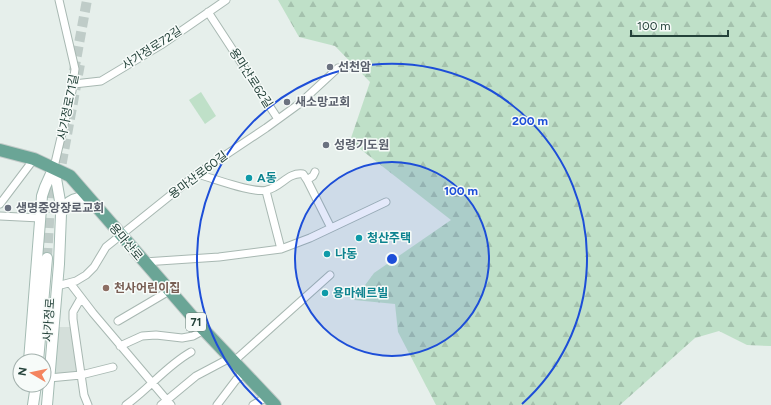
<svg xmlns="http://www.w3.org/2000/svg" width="771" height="405" font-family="Figtree,'Noto Sans KR',sans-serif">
<defs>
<pattern id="forest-firs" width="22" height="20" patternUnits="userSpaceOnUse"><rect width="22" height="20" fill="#bfe0c8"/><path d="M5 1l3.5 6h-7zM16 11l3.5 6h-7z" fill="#a4c1ad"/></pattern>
</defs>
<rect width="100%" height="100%" fill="#e6efeb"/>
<path fill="#d4dfda" d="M 54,327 L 71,327 L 80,374 L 51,376 Z"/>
<path fill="url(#forest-firs)" d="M 278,0 L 771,0 L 771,346 L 747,345 L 719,331 L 695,338 L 620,405 L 436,405 L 398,332 L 395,304 L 354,300 L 374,273 L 451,220 L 350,141 L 370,82 L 335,46 L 299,37 Z"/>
<path fill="#bfe0c8" d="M 201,92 L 216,116 L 205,124 L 189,100 Z"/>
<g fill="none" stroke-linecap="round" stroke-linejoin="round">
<path stroke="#bfccc8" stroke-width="10" stroke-dasharray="10 5" stroke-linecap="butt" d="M 74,71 L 87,0
M 59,178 L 80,64
M 47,258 L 51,188 L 54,171"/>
<defs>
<path id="street" d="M 208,12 L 278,119
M 74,84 L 101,81 L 161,45 L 226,0
M 54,167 L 72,91 L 75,69 L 59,0
M 197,174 C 213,178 253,194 267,190 C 281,187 288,172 303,174 L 307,180 L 313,176 L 315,172
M 307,180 L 331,228
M 266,191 L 281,249
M 0,204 L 34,159
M 0,216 L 40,218
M 144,262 L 219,257 L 281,249 L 310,238 L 386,202
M 70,283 L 93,313 L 171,405
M 57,286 L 76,281 L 86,275 L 94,267 L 106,247 L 197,174 L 266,128 L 299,104 L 338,68
M 81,298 L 73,312 L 73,319 L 84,395 L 88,405
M 118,321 L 169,291
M 120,346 L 142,336 L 156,335 L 182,338 L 193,336 L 204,330
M 233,362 L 330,275
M 49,378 L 81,375 L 113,367
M 126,405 C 149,389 166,366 191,352
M 161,405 L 196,376 L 230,358
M 217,405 L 236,380 L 244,373
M 253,405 L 267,397"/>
<path id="secondary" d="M 61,214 C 66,200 79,194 92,201
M 29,361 L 42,196 L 45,187 L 54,167
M 38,361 L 47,258
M 33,405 L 36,385
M 47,405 L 59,264 L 61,214 L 60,201 L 54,167"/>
<path id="primary" d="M 0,150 L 34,159 L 70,176 L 204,330 L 275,405"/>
</defs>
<use href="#street" stroke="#a8b8b2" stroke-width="9"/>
<use href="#secondary" stroke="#a4bbb3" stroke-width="12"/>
<use href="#primary" stroke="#c2cac8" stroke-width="14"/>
<use href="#street" stroke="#fff" stroke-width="7"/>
<use href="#secondary" stroke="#fff" stroke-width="10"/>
<use href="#primary" stroke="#6aa596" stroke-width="12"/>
</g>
<circle cx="392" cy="259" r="97" fill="#1d4ed8" fill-opacity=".12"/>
<g fill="none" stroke="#1d4ed8" stroke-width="2">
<circle cx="392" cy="259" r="97"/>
<path d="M262 404A195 195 0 1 1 522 404"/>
</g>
<g fill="#6b7280" stroke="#f7fbf9" stroke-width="1.5">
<circle cx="330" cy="67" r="4"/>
<circle cx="287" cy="102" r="4"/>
<circle cx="326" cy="145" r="4"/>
<circle cx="8" cy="208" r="4"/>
</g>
<g fill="#0f9aa8" stroke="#f7fbf9" stroke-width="1.5">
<circle cx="249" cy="178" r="4"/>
<circle cx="359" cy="238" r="4"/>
<circle cx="327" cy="254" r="4"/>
<circle cx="325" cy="293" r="4"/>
</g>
<circle fill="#8d6e63" stroke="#f7fbf9" stroke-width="1.5" cx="106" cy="288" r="4"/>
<g text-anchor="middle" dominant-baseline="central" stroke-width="3" stroke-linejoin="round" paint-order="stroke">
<rect fill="#f7fbf9" stroke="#637a73" stroke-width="1" x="186" y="313" width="20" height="18" rx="3"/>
<g font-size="11" font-weight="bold" fill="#24423a">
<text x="196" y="322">71</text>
</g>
<g font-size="12" fill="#24423a" stroke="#f7fbf9">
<text transform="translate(152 48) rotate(-33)">사가정로72길</text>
<text transform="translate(251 78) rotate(57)">용마산로62길</text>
<text transform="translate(68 107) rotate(-79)">사가정로71길</text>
<text transform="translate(198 175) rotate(-37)">용마산로60길</text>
<text transform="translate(126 242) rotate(50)">용마산로</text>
<text transform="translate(49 320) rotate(-86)">사가정로</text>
</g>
<g font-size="12" font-weight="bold" fill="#5b616d" stroke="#f7fbf9" text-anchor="start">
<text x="338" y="67">선천암</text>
<text x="295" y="102">새소망교회</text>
<text x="334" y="145">성령기도원</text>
<text x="16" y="208">생명중앙장로교회</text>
</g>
<g font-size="12" font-weight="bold" fill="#0d838f" stroke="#f7fbf9" text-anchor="start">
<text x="257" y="178">A동</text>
<text x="367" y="238">청산주택</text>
<text x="335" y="254">나동</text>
<text x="333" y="293">용마쉐르빌</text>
</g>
<g font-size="12" font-weight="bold" fill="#785e54" stroke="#f7fbf9" text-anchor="start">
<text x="114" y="288">천사어린이집</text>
</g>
</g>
<circle cx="392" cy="259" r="6" fill="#1d4ed8" stroke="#f7fbf9" stroke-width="2"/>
<g font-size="12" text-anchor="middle" font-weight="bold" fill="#1d4ed8" stroke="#f7fbf9" stroke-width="3" stroke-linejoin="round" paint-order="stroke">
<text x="530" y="125">200 m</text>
<text x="461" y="195">100 m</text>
</g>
<g transform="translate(32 373) rotate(279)"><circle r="19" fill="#f7fbf9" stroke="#a3b1ad"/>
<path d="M0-3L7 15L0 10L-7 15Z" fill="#f4845f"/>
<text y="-6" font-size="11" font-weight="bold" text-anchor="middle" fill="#24423a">N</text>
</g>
<path d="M631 30v6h97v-6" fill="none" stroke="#24423a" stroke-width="2"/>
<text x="637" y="30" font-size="12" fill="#24423a" stroke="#f7fbf9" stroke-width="3" paint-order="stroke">100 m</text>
</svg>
